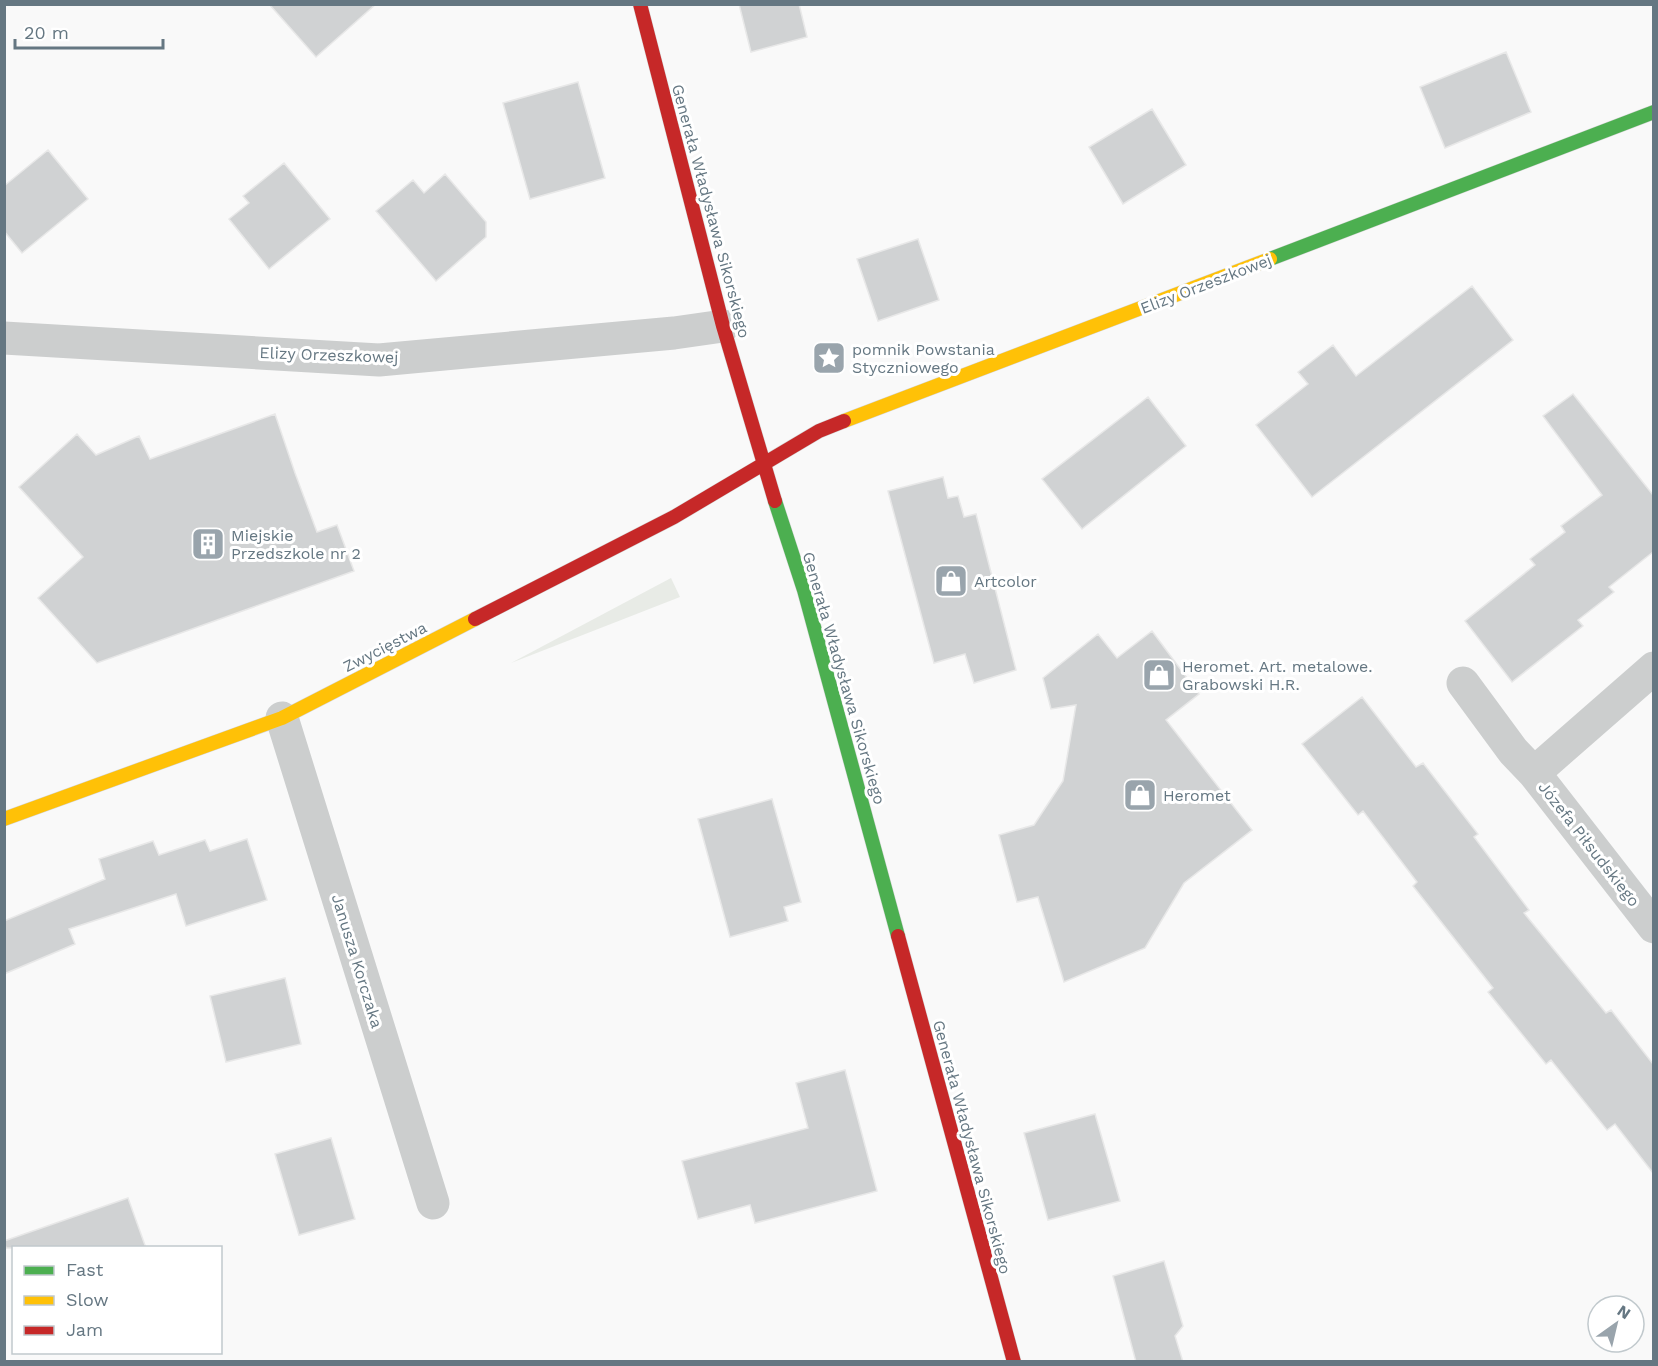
<svg xmlns="http://www.w3.org/2000/svg" width="1658" height="1366" font-family="'Work Sans',sans-serif">
<rect width="100%" height="100%" fill="#f9f9f9"/>
<path fill="#e8ebe6" d="M 671,578 L 680,597 L 511,663 Z"/>
<path fill="#d0d2d3" stroke="#e8e8e8" stroke-width="1.5" d="M 269,4 L 376,4 L 316,57 Z
M 739,4 L 799,4 L 807,37 L 751,52 Z
M 1506,52 L 1531,112 L 1445,148 L 1420,87 Z
M 578,82 L 605,178 L 530,199 L 503,103 Z
M 1152,109 L 1186,165 L 1123,204 L 1089,147 Z
M 48,150 L 88,199 L 22,253 L 4,231 L 4,186 Z
M 284,163 L 330,219 L 269,269 L 229,219 L 249,203 L 243,196 Z
M 445,174 L 486,222 L 486,237 L 436,281 L 376,211 L 413,180 L 424,193 Z
M 918,239 L 939,300 L 878,321 L 857,259 Z
M 1472,286 L 1513,340 L 1312,497 L 1256,425 L 1308,384 L 1298,372 L 1333,345 L 1356,376 Z
M 1573,394 L 1653,495 L 1653,552 L 1609,587 L 1614,592 L 1578,620 L 1583,626 L 1512,682 L 1465,621 L 1535,565 L 1530,559 L 1565,532 L 1561,526 L 1602,495 L 1543,416 Z
M 1148,397 L 1186,446 L 1082,529 L 1042,479 Z
M 275,414 L 295,473 L 317,532 L 337,525 L 354,571 L 97,663 L 38,598 L 83,557 L 19,487 L 77,434 L 96,455 L 139,436 L 150,459 Z
M 943,477 L 948,498 L 958,496 L 964,517 L 976,514 L 1016,670 L 974,683 L 965,654 L 934,663 L 888,491 Z
M 1152,631 L 1199,694 L 1166,720 L 1252,830 L 1184,883 L 1145,948 L 1064,982 L 1038,897 L 1017,902 L 999,835 L 1034,825 L 1063,781 L 1076,705 L 1051,709 L 1043,678 L 1098,634 L 1117,658 Z
M 1362,697 L 1416,767 L 1423,763 L 1478,834 L 1474,837 L 1529,910 L 1524,913 L 1606,1013 L 1611,1010 L 1653,1064 L 1653,1173 L 1615,1124 L 1607,1130 L 1551,1060 L 1546,1064 L 1488,992 L 1493,988 L 1413,886 L 1417,882 L 1363,811 L 1358,815 L 1302,744 Z
M 772,799 L 801,902 L 784,907 L 788,921 L 730,937 L 698,819 Z
M 247,839 L 267,900 L 186,926 L 176,894 L 69,929 L 75,944 L 4,974 L 4,921 L 105,879 L 99,859 L 153,841 L 159,855 L 205,840 L 210,851 Z
M 285,978 L 301,1044 L 226,1062 L 210,996 Z
M 845,1070 L 877,1191 L 755,1223 L 750,1205 L 698,1219 L 682,1161 L 808,1128 L 796,1083 Z
M 1095,1114 L 1120,1201 L 1048,1220 L 1024,1133 Z
M 331,1138 L 355,1219 L 299,1235 L 275,1154 Z
M 128,1198 L 146,1248 L 6,1248 L 4,1241 Z
M 1164,1261 L 1183,1326 L 1175,1336 L 1183,1362 L 1136,1362 L 1113,1276 Z"/>
<g fill="none" stroke-linecap="round" stroke-linejoin="round">
<defs>
<path id="fast" d="M 1270,259 L 1654,112
M 775,501 L 804,590 L 898,936"/>
<path id="slow" d="M 844,421 L 1270,259
M 4,819 L 282,718 L 475,619"/>
<path id="jam" d="M 640,4 L 723,326 L 775,501
M 475,619 L 674,517 L 819,431 L 844,421
M 898,936 L 1014,1362"/>
</defs>
<use href="#fast" stroke="#d5d6d6" stroke-width="15"/>
<use href="#slow" stroke="#d5d6d6" stroke-width="15"/>
<use href="#jam" stroke="#d5d6d6" stroke-width="15"/>
<path stroke="#cccece" stroke-width="33" d="M 4,338 L 379,360 L 674,333 L 723,326
M 1654,668 L 1534,773 L 1654,927
M 1463,683 L 1513,751 L 1534,773
M 282,718 L 433,1203"/>
<use href="#fast" stroke="#4caf50" stroke-width="14"/>
<use href="#slow" stroke="#ffc107" stroke-width="14"/>
<use href="#jam" stroke="#c62828" stroke-width="14"/>
</g>
<defs>
<symbol id="sight-square" viewBox="-11 -11 22 22"><rect x="-9" y="-9" width="18" height="18" rx="4" fill="#99a4ac" stroke="#fff"/><path d="M0-6L1.8-2.2L6-1.7L2.9 1.2L3.7 5.4L0 3.3L-3.7 5.4L-2.9 1.2L-6-1.7L-1.8-2.2Z" fill="#fff"/></symbol>
<symbol id="building-square" viewBox="-11 -11 22 22"><rect x="-9" y="-9" width="18" height="18" rx="4" fill="#99a4ac" stroke="#fff"/><path d="M-4-6H4V6H1V3H-1V6H-4ZM-2.5-4.3h1.7v1.8h-1.7ZM.8-4.3h1.7v1.8H.8ZM-2.5-1h1.7V.8h-1.7ZM.8-1h1.7V.8H.8Z" fill="#fff"/></symbol>
<symbol id="shop-square" viewBox="-11 -11 22 22"><rect x="-9" y="-9" width="18" height="18" rx="4" fill="#99a4ac" stroke="#fff"/><path d="M-5-2.5h2.3a2.7 3.5 0 0 1 5.4 0H5L5.5 6h-11ZM-1.5-2.5h3a1.5 2.3 0 0 0-3 0Z" fill="#fff"/></symbol>
</defs>
<g fill-rule="evenodd">
<use href="#sight-square" x="810" y="339" width="38" height="38"/>
<use href="#building-square" x="189" y="525" width="38" height="38"/>
<use href="#shop-square" x="932" y="562" width="38" height="38"/>
<use href="#shop-square" x="1140" y="656" width="38" height="38"/>
<use href="#shop-square" x="1121" y="776" width="38" height="38"/>
</g>
<g text-anchor="middle" dominant-baseline="central" stroke-width="6" stroke-linejoin="round" paint-order="stroke">
<g font-size="16" fill="#657782" stroke="#fff">
<text transform="translate(711 211) rotate(75)">Generała Władysława Sikorskiego</text>
<text transform="translate(1206 284) rotate(-21)">Elizy Orzeszkowej</text>
<text transform="translate(329 355) rotate(2)">Elizy Orzeszkowej</text>
<text transform="translate(385 647) rotate(-27)">Zwycięstwa</text>
<text transform="translate(844 678) rotate(74)">Generała Władysława Sikorskiego</text>
<text transform="translate(1589 844) rotate(52)">Józefa Piłsudskiego</text>
<text transform="translate(357 961) rotate(73)">Janusza Korczaka</text>
<text transform="translate(972 1147) rotate(75)">Generała Władysława Sikorskiego</text>
</g>
<g font-size="16" fill="#657782" stroke="#fff" text-anchor="start">
<text x="852" y="349">pomnik Powstania<tspan x="852" dy="18">Styczniowego</tspan></text>
<text x="231" y="535">Miejskie<tspan x="231" dy="18">Przedszkole nr 2</tspan></text>
<text x="974" y="581">Artcolor</text>
<text x="1182" y="666">Heromet. Art. metalowe.<tspan x="1182" dy="18">Grabowski H.R.</tspan></text>
<text x="1163" y="795">Heromet</text>
</g>
</g>
<rect width="1658" height="1366" fill="none" stroke="#657782" stroke-width="12"/>
<rect x="12" y="1246" width="210" height="108" fill="#ffffff" stroke="#c1c9cd" stroke-width="1.5"/>
<rect x="24" y="1266" width="30" height="9" fill="#4caf50" stroke="#c1c9cd" stroke-width="1.5"/>
<text x="66" y="1276" font-size="18" fill="#657782">Fast</text>
<rect x="24" y="1296" width="30" height="9" fill="#ffc107" stroke="#c1c9cd" stroke-width="1.5"/>
<text x="66" y="1306" font-size="18" fill="#657782">Slow</text>
<rect x="24" y="1326" width="30" height="9" fill="#c62828" stroke="#c1c9cd" stroke-width="1.5"/>
<text x="66" y="1336" font-size="18" fill="#657782">Jam</text>
<g transform="translate(1616 1324) rotate(34)"><circle r="28" fill="#ffffff" stroke="#c1c9cd" stroke-width="1.5"/>
<path d="M0-4.5L10 22L0 15L-10 22Z" fill="#99a4ac"/>
<text y="-9" font-size="16" font-weight="bold" text-anchor="middle" fill="#657782">N</text>
</g>
<path d="M15 39v9h148v-9" fill="none" stroke="#657782" stroke-width="3"/>
<text x="24" y="39" font-size="18" fill="#657782" stroke="#ffffff" stroke-width="4.5" paint-order="stroke">20 m</text>
</svg>
